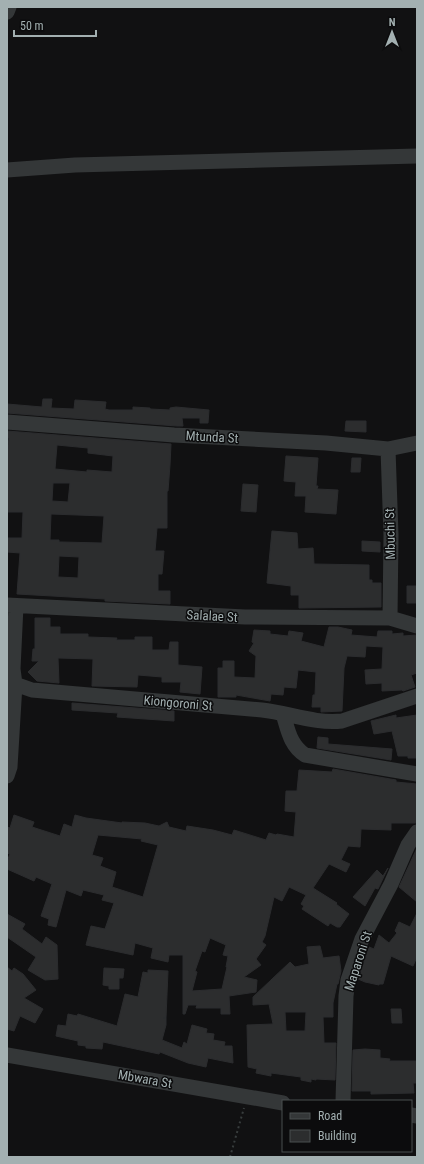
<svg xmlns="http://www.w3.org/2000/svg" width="424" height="1164" font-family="'Roboto Condensed',sans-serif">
<rect width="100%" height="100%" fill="#111112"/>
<path fill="#2c2d2e" stroke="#2b2c2e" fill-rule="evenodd" d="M 43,399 L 52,399 L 51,408 L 74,409 L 75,400 L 106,402 L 105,409 L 109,410 L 133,410 L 133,407 L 150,408 L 150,409 L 170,410 L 170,408 L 176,407 L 209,410 L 208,423 L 200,423 L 200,418 L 182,418 L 183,426 L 177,426 L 7,413 L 7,404 L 42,407 Z
M 346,421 L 366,421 L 366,432 L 345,431 Z
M 7,431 L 171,444 L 170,465 L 168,491 L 167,491 L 167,528 L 157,528 L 155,551 L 164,551 L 162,574 L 158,574 L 158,591 L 170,591 L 170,604 L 105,601 L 105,599 L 17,594 L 20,553 L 7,552 L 7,538 L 22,538 L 23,512 L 7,512 L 7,453 L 9,438 L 7,438 ZM 57,445 L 88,448 L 88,453 L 113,456 L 112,472 L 87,470 L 87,472 L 55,469 ZM 53,483 L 70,483 L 68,502 L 52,501 ZM 51,514 L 104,516 L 102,543 L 62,542 L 59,542 L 59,540 L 50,540 ZM 59,556 L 79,557 L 78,578 L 58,577 Z
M 286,456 L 318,458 L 316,486 L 318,486 L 317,489 L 338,490 L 336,514 L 305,512 L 306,496 L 295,496 L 296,482 L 284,481 Z
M 352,458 L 361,458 L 360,472 L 351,472 Z
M 243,484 L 258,485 L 256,512 L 241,511 Z
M 272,531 L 297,533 L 298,549 L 313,548 L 314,564 L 369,565 L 369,580 L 372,580 L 372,583 L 381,583 L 381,607 L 299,608 L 299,595 L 291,595 L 291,586 L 267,583 Z
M 362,541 L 380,542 L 380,552 L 362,551 Z
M 407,586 L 417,586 L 417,603 L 407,603 Z
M 35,618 L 50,618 L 50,627 L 60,627 L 60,634 L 88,634 L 88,637 L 117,638 L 116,640 L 135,640 L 135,637 L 152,637 L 152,650 L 169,650 L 170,642 L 178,642 L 178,665 L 202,667 L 200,694 L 180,692 L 181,682 L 162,682 L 162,677 L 138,675 L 137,687 L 92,686 L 93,659 L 58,658 L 59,683 L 37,681 L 28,672 L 39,661 L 32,661 L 33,649 L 35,649 Z
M 329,627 L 338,627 L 352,630 L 351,635 L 377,637 L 378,631 L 392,631 L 392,634 L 403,633 L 403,636 L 417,635 L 417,673 L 411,675 L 415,687 L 403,691 L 402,690 L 382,691 L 382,683 L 366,684 L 365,670 L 382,669 L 383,647 L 366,646 L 365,657 L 347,656 L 344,668 L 342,711 L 321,712 L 321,707 L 312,707 L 313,695 L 315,695 L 316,672 L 298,670 L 296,688 L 284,687 L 283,695 L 271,694 L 270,701 L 236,695 L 236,697 L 218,697 L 218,668 L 223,668 L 223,661 L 234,661 L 234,677 L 255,678 L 256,656 L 249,651 L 254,643 L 252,642 L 254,630 L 270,631 L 270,634 L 288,636 L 289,631 L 303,633 L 301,641 L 324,647 Z
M 72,703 L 174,711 L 174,721 L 117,717 L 118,713 L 72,710 Z
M 396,715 L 396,718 L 417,715 L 417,758 L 408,758 L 408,756 L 398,756 L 392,731 L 374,734 L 371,721 Z
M 318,737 L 328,738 L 328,744 L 392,749 L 391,760 L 317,748 Z
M 333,769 L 396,780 L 396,782 L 417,784 L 417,823 L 391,823 L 391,830 L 361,829 L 360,847 L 348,846 L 341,860 L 350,864 L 346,872 L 329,864 L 313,888 L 337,903 L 336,904 L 349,914 L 340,927 L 337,927 L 330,923 L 328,926 L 302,909 L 304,906 L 301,904 L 306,895 L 289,887 L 282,901 L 274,897 L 265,936 L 262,942 L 266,945 L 256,959 L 261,965 L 244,977 L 257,980 L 256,992 L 229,996 L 230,1014 L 221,1014 L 221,1008 L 196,1008 L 197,1005 L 188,1005 L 185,1014 L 183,1014 L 183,955 L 169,955 L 168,962 L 151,958 L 153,948 L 135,943 L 133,955 L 86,945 L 91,926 L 105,929 L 114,903 L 102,900 L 104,895 L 83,890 L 81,896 L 66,890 L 56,927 L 48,925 L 49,919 L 41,916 L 52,884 L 36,877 L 34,881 L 7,869 L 7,861 L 10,854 L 7,853 L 7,827 L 10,828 L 14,815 L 34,822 L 32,827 L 60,836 L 64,824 L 72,827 L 75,815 L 86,818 L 122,823 L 122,822 L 145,823 L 159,826 L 167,822 L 169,827 L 186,831 L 187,826 L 213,830 L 232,835 L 234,830 L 266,840 L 269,833 L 276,835 L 277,834 L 294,837 L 296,812 L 285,811 L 286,791 L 297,791 L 299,770 L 332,772 ZM 98,835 L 142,839 L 141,841 L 158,845 L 143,897 L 112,887 L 116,872 L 100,866 L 103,858 L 92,855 ZM 210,938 L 226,945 L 223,955 L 228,956 L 226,967 L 227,967 L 222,989 L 192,991 L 197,972 L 195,971 L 202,951 L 205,952 Z
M 417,848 L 417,902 L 399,887 Z
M 388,868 L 378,889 L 375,888 L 365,906 L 353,897 L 377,870 L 383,876 Z
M 417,913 L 417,957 L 413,966 L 391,956 L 383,984 L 379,984 L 379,985 L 365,982 L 358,979 L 369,947 L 374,949 L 379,935 L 389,943 L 397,933 L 395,931 L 399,922 L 410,927 Z
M 7,914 L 25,924 L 22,929 L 42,944 L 46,937 L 57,945 L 58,979 L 45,980 L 28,970 L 36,957 L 7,937 Z
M 320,946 L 323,958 L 339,956 L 341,971 L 338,984 L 337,984 L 333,1003 L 333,1017 L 323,1017 L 324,1043 L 336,1043 L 335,1080 L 316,1079 L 316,1080 L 311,1079 L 311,1082 L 301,1080 L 301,1077 L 271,1073 L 271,1076 L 256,1073 L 257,1069 L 248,1067 L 247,1025 L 273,1024 L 269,1004 L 253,1005 L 253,997 L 290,962 L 295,967 L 309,964 L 307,947 ZM 285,1012 L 306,1012 L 305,1031 L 286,1031 Z
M 7,967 L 12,971 L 14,968 L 23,974 L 36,990 L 24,998 L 43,1009 L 35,1023 L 20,1016 L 14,1031 L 7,1029 Z
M 104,968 L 124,969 L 123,978 L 119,978 L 119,989 L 109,989 L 109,986 L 103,985 Z
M 148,970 L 168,971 L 166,1018 L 163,1018 L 166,1018 L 166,1025 L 162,1040 L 182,1048 L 184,1042 L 187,1044 L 192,1025 L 207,1029 L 206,1033 L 214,1034 L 213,1040 L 225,1042 L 224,1046 L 232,1046 L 233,1063 L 208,1058 L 206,1067 L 188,1063 L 160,1052 L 159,1054 L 103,1042 L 102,1049 L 86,1048 L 86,1046 L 78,1045 L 78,1041 L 56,1036 L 58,1025 L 66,1026 L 68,1014 L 77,1016 L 78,1014 L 117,1026 L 125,994 L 138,997 L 143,972 L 148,973 Z
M 391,1009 L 401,1009 L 402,1023 L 392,1023 Z
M 365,1049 L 380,1050 L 380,1058 L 390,1059 L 389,1061 L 417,1061 L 417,1083 L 413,1083 L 414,1093 L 371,1094 L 371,1091 L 352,1091 L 353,1050 Z"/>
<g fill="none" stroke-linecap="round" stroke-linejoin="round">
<path stroke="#383d3d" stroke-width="2" stroke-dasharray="2 3" stroke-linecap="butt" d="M 230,1157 L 244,1108"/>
<path stroke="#343738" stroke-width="15" d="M 7,12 L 9,7
M 7,170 L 75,165 L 417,156
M 7,422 L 174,435 L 326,443 L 388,449 L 417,443
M 388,449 L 391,535 L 390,618
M 7,605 L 245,617 L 390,618 L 417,626
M 16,606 L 13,669 L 15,684 L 32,690 C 108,697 185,703 262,710 C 289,713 315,724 342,721 L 417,696
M 283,714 C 288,730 290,745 305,755 L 417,774
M 7,776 L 10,767 L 15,684
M 7,1055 L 283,1103
M 343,1101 L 346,996 L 348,980 L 362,939 L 391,884 L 408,845 L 417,832
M 411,1115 L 417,1116"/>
</g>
<g text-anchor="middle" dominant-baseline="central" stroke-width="3" stroke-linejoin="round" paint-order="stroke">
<g font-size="13" fill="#a3b0b1" stroke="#0c0c0d">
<text transform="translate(212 437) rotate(3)">Mtunda St</text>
<text transform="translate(390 534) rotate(-91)">Mbuchi St</text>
<text transform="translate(212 616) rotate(3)">Salalae St</text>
<text transform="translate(178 703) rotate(5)">Kiongoroni St</text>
<text transform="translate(358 961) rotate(-72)">Maparoni St</text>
<text transform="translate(145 1079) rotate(10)">Mbwara St</text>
</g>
</g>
<rect width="424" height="1164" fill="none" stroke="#a3b0b1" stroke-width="16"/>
<rect x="282" y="1100" width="130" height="52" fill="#0c0c0d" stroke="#484e4f"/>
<rect x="290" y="1113" width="20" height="6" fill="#343738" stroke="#484e4f"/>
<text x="318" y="1120" font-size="12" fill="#a3b0b1">Road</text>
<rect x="290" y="1130" width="20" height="12" fill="#2c2d2e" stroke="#484e4f"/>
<text x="318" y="1140" font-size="12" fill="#a3b0b1">Building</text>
<g transform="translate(392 32)" stroke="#0c0c0d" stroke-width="3" paint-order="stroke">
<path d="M0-3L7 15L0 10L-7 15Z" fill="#a3b0b1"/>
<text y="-6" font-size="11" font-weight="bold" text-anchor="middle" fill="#a3b0b1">N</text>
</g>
<path d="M14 30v6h82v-6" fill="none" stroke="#a3b0b1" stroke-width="2"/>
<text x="20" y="30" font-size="12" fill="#a3b0b1" stroke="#0c0c0d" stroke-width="3" paint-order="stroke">50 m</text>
</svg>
